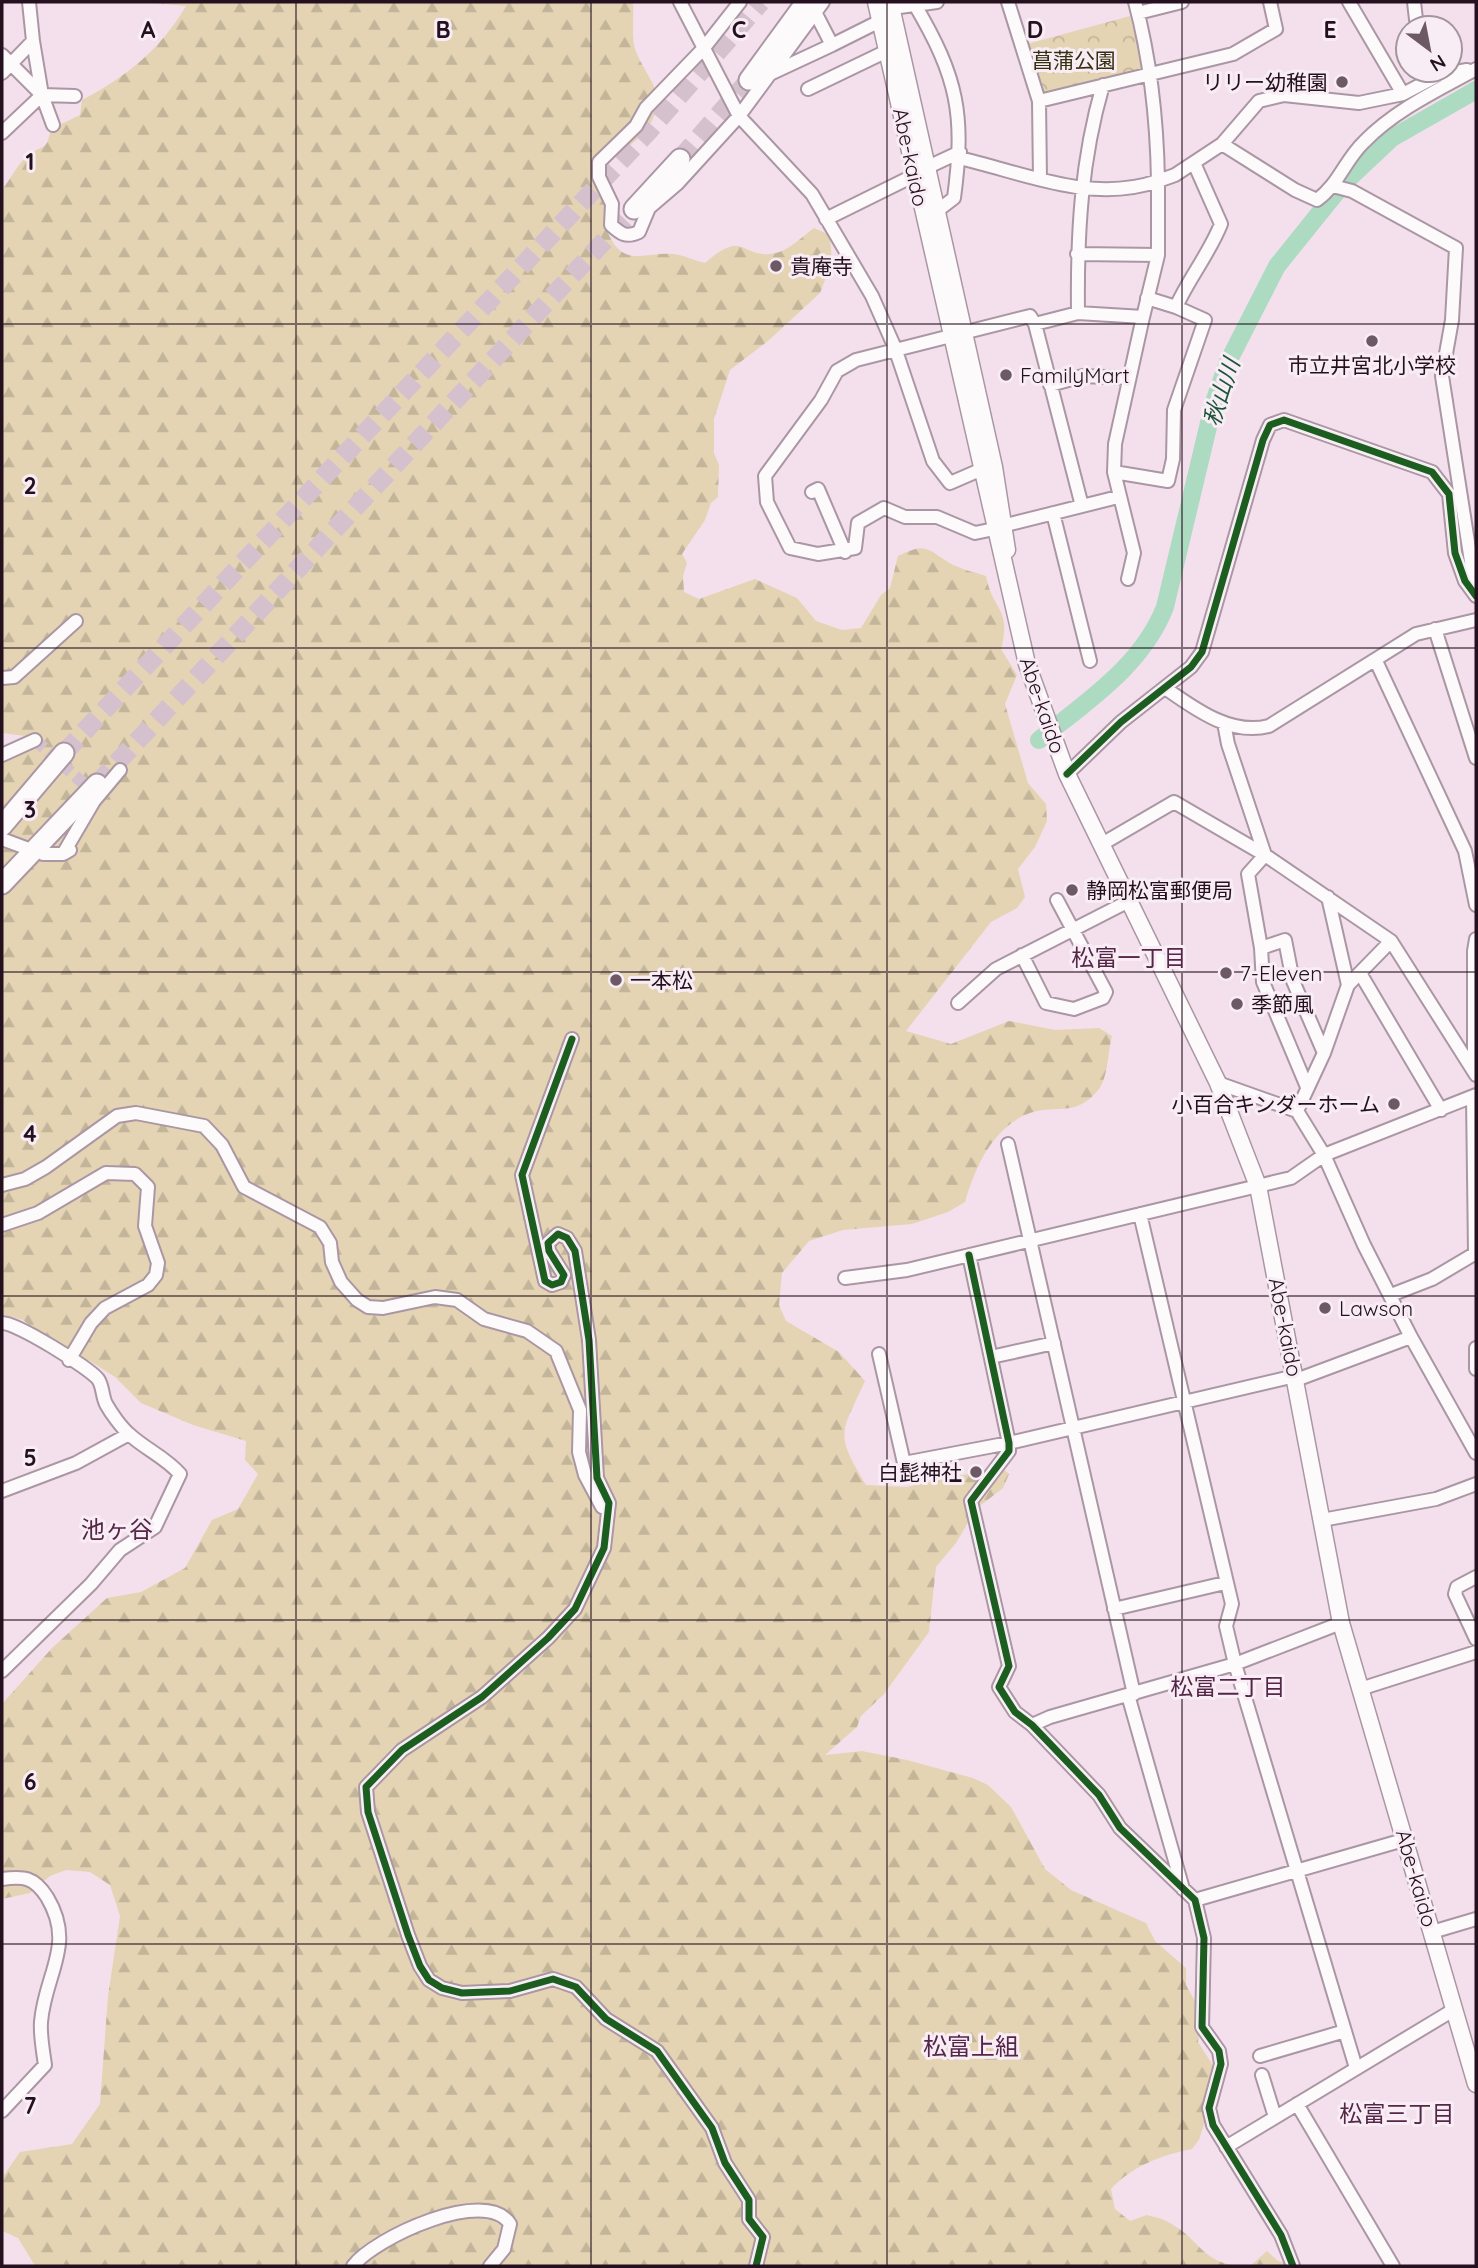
<svg xmlns="http://www.w3.org/2000/svg" width="1478" height="2268" font-family="Quicksand,'Noto Sans JP',sans-serif">
<defs>
<pattern id="forest-firs" width="22" height="20" patternUnits="userSpaceOnUse" patternTransform="scale(1.75)"><rect width="22" height="20" fill="#e4d4b3"/><path d="M5 1l3.5 6h-7zM16 11l3.5 6h-7z" fill="#c3b59a"/></pattern>
<pattern id="park-crowns" width="20" height="18" patternUnits="userSpaceOnUse" patternTransform="scale(1.75)"><rect width="20" height="18" fill="#e4d4b3"/><path d="M2 6a3 3 0 1 1 6 0M12 15a3 3 0 1 1 6 0" fill="none" stroke="#c3b59a"/></pattern>
</defs>
<rect width="100%" height="100%" fill="#f4e0ed"/>
<path fill="url(#forest-firs)" d="M 141,2 L 633,2 C 634,15 632,32 634,45 C 637,58 647,72 653,84 C 669,123 630,147 601,165 L 605,188 L 616,197 L 616,207 C 608,215 605,227 610,237 C 625,268 648,251 673,254 C 684,255 695,261 705,263 C 746,227 741,261 776,253 C 789,250 803,236 814,228 L 830,235 L 832,262 L 820,293 L 768,341 L 730,370 L 714,419 L 714,453 L 719,465 L 718,497 L 711,503 L 705,520 L 682,554 L 687,563 L 683,576 L 684,592 L 699,599 L 755,579 L 797,598 L 816,621 L 842,630 L 861,628 L 881,595 L 890,588 L 898,556 C 925,543 925,547 948,562 C 959,569 974,572 986,576 C 992,610 1012,608 1001,649 L 1017,675 L 1005,704 L 1028,783 L 1046,804 L 1047,821 L 1035,847 L 1018,869 L 1025,897 L 1017,908 L 991,922 L 906,1031 L 951,1044 L 1009,1021 L 1055,1030 L 1099,1028 L 1112,1036 C 1108,1051 1108,1077 1099,1089 C 1075,1120 1053,1102 1025,1115 C 991,1131 975,1168 965,1202 L 948,1212 L 912,1224 L 843,1230 L 809,1241 L 782,1273 L 779,1305 L 786,1321 L 839,1352 L 865,1381 C 841,1434 834,1432 866,1485 L 906,1487 L 1001,1467 L 1009,1474 L 1003,1488 L 976,1509 L 956,1543 L 936,1567 L 929,1632 L 884,1694 L 861,1716 L 857,1727 L 825,1755 L 862,1751 L 907,1760 L 973,1778 L 988,1785 L 1011,1807 L 1045,1869 L 1071,1890 L 1146,1923 L 1155,1941 L 1186,1968 L 1186,1985 L 1201,2012 L 1198,2042 L 1214,2067 L 1217,2083 L 1199,2140 L 1192,2149 C 1162,2155 1132,2166 1111,2189 L 1115,2209 L 1130,2221 L 1147,2215 C 1153,2217 1162,2218 1168,2222 C 1203,2240 1201,2267 1250,2266 L 1267,2251 L 1278,2261 L 1294,2266 L 35,2266 L 18,2238 L 2,2231 L 2,2178 L 20,2152 L 72,2144 L 100,2104 L 108,1996 L 120,1916 L 110,1885 L 90,1872 L 66,1870 L 50,1876 L 30,1893 L 2,1899 L 2,1704 L 52,1648 L 107,1598 L 141,1592 L 185,1568 L 212,1520 L 238,1509 L 258,1474 L 245,1460 L 246,1441 L 193,1425 L 141,1403 L 115,1377 L 90,1361 L 62,1350 L 23,1320 L 2,1314 L 2,760 L 33,745 L 41,738 L 2,733 L 2,190 C 10,180 19,161 30,154 C 45,144 46,151 51,129 L 80,115 L 82,100 C 126,77 160,50 186,6 Z"/>
<path fill="url(#park-crowns)" d="M 1130,16 L 1143,66 L 1139,72 L 1046,97 L 1040,94 L 1027,44 Z"/>
<g fill="none" stroke-linecap="round" stroke-linejoin="round">
<path stroke="#addbc2" stroke-width="18" d="M 1039,740 C 1087,701 1142,666 1165,607 L 1214,402 L 1228,362 L 1277,266 L 1343,184 L 1392,138 L 1476,90"/>
<path stroke="#d5c1ce" stroke-width="12" stroke-dasharray="12 6" stroke-linecap="butt" d="M 35,740 L 94,793"/>
<path stroke="#d5c1ce" stroke-width="19" stroke-dasharray="19 10" stroke-linecap="butt" d="M 680,159 L 749,80
M 64,753 L 648,132 L 761,2
M 97,784 L 634,209"/>
<defs>
<path id="minor" d="M 680,2 L 739,116 L 812,194 L 872,296 L 895,348 L 933,461 L 950,483 L 980,470
M 740,2 L 703,49 L 646,108 L 636,126 L 599,162 L 599,177 L 612,204 L 611,225 C 621,234 626,238 639,232 L 649,208 L 677,184 L 739,116 L 823,2
M 1008,2 L 1039,101 L 1233,54 L 1276,29 L 1270,2
M 1414,2 L 1417,28
M 915,5 C 958,78 965,115 954,198 L 937,211
M 892,8 L 937,2
M 1138,13 L 1182,2
M 816,14 L 832,45 L 882,20
M 33,41 L 42,95 L 53,125
M 2,55 L 42,95 L 75,96
M 2,73 L 33,41 L 29,2
M 772,73 L 832,45
M 808,89 L 889,50
M 1403,94 L 1439,75 L 1467,70
M 1039,101 L 1040,179
M 2,133 L 42,95
M 1222,144 L 1295,190 L 1317,200 C 1339,184 1345,160 1364,142 C 1395,110 1438,90 1476,69
M 959,158 C 1025,173 1091,204 1158,181 C 1157,118 1151,62 1135,2
M 928,167 L 960,152
M 1333,186 L 1352,191 L 1456,248 L 1452,320 L 1442,376 L 1476,593
M 826,219 L 915,175
M 1077,254 L 1158,255
M 1147,298 L 1176,307 C 1189,278 1209,254 1221,224 L 1194,163
M 1078,313 C 1077,234 1081,160 1103,85
M 1143,317 L 1158,255 L 1158,181 L 1175,175 L 1222,144 L 1259,101 L 1284,95 L 1359,103 L 1403,94 L 1349,2
M 1050,385 L 1083,376 L 1129,378
M 1114,472 L 1168,481 L 1173,459 L 1174,410 L 1205,320 L 1176,307
M 812,492 L 818,489 L 845,552
M 1082,506 L 1035,324 L 1078,313 L 1143,317 L 1115,444 L 1114,472 L 1134,553 L 1128,579
M 1053,513 L 1090,661
M 1006,525 L 1118,497
M 994,529 L 975,533 L 937,517 L 905,517 L 884,508 L 858,523 L 855,548 L 818,554 L 790,548 L 767,502 L 765,476 L 821,400 L 837,371 L 856,360 L 1030,316 L 1035,324
M 1435,629 L 1476,758
M 1376,661 L 1465,851 L 1476,905
M 2,678 L 14,677 L 76,621
M 1165,688 C 1195,709 1231,736 1269,726 L 1416,634 L 1476,620
M 1224,723 L 1228,744 L 1265,855
M 2,755 L 35,740
M 1067,774 L 1121,722 L 1191,667 L 1202,652 L 1263,440 L 1270,425 L 1284,420 L 1432,472 L 1449,494 L 1455,553 L 1465,581 L 1476,596
M 2,839 L 26,848
M 1102,844 L 1174,802 L 1265,855 L 1391,941 L 1476,1075
M 43,854 L 63,854 L 70,850
M 63,854 L 94,801 L 120,770
M 1265,855 L 1248,874 L 1261,948 L 1263,982 L 1307,1087
M 1328,897 L 1348,985
M 1261,948 L 1285,940 L 1293,981 L 1324,1053
M 1022,955 L 1046,1003 L 1074,1009 L 1103,998 L 1106,992 L 1057,900
M 1360,973 L 1441,1110
M 958,1003 L 996,969 L 1129,901
M 572,1039 L 522,1175 L 545,1281 L 552,1285 L 561,1282 L 564,1275 L 549,1251 L 548,1243 L 558,1234 L 567,1238 L 575,1251 L 589,1340 L 597,1478 L 609,1503 L 604,1548 L 575,1609 L 548,1638 L 482,1697 L 402,1750 L 366,1787 L 368,1812 L 408,1935 L 420,1966 L 429,1980 L 442,1988 L 462,1993 L 510,1991 L 553,1979 L 576,1987 L 606,2019 L 657,2051 L 712,2128 L 725,2163 L 749,2200 L 749,2219 L 763,2237 L 756,2266
M 1474,1068 L 1474,951 L 1476,939
M 1218,1083 L 1297,1111 L 1324,1155 L 1364,1245 L 1411,1337 L 1476,1453
M 1473,1097 L 1475,1253
M 1297,1111 L 1324,1053 L 1348,985 L 1391,941
M 1008,1144 L 1134,1694
M 2,1185 L 25,1179 L 46,1167 L 117,1116 L 136,1113 L 204,1126 L 222,1145 L 244,1187 L 320,1227 L 330,1243 L 332,1262 L 341,1282 L 357,1300 L 368,1307 L 383,1308 L 435,1297 L 457,1300 L 484,1319 L 527,1331 L 556,1351 L 580,1410 L 579,1452 L 585,1475 L 602,1507
M 1140,1214 L 1232,1604 L 1226,1626 L 1235,1664 L 1356,2068
M 2,1225 L 38,1213 L 106,1173 L 135,1174 L 148,1187 L 145,1226 L 158,1263 L 156,1275 L 148,1285 L 105,1308 L 91,1323 L 69,1360
M 969,1255 L 1009,1443 L 1009,1451 L 971,1501 L 1009,1666 L 999,1687 L 1015,1712 L 1032,1725 L 1099,1795 L 1120,1828 L 1195,1900 L 1204,1938 L 1202,2027 L 1219,2051 L 1221,2064 L 1209,2108 L 1213,2125 L 1281,2235 L 1293,2266
M 845,1278 L 907,1270 L 1291,1178 L 1324,1155 L 1476,1095
M 1391,1295 L 1432,1279 L 1476,1253
M 2,1323 C 16,1322 89,1368 98,1379 C 103,1386 102,1396 106,1404 C 111,1413 121,1427 129,1434 C 145,1449 165,1457 180,1474 L 155,1527 L 120,1550 L 91,1584 L 2,1671
M 1476,1348 L 1476,1369
M 879,1354 L 904,1463 L 1009,1443 L 1295,1376
M 991,1357 L 1054,1343
M 1296,1380 L 1411,1337
M 2,1491 L 76,1463 L 129,1434
M 1322,1520 L 1436,1499 L 1476,1484
M 1476,1577 L 1457,1587 L 1455,1594 L 1476,1639
M 1114,1609 L 1225,1583
M 1360,1689 L 1476,1652
M 1128,1695 L 1183,1889
M 1032,1725 L 1050,1717 L 1235,1664 L 1341,1623
M 2,1879 C 24,1876 34,1877 47,1897 C 76,1945 45,1973 41,2022 C 40,2035 43,2051 45,2065 L 2,2111
M 1195,1900 L 1407,1839
M 1432,1932 L 1476,1919
M 1260,2056 L 1345,2031
M 1262,2075 L 1275,2117
M 1297,2104 L 1393,2266
M 1226,2147 L 1455,2009
M 353,2266 C 374,2238 486,2186 510,2224 L 504,2249 L 490,2266"/>
<path id="major" d="M 876,2 L 1027,664 L 1067,774 L 1218,1083 L 1258,1186 L 1341,1623 L 1476,2084
M 890,2 L 994,467 L 1007,550"/>
<path id="highway" d="M 749,80 L 806,2
M 634,209 L 680,159
M 2,826 L 64,753
M 2,884 L 97,784"/>
</defs>
<use href="#minor" stroke="#aa97a3" stroke-width="16"/>
<use href="#major" stroke="#aa97a3" stroke-width="19"/>
<use href="#highway" stroke="#aa97a3" stroke-width="23"/>
<use href="#minor" stroke="#fdfafc" stroke-width="12"/>
<use href="#major" stroke="#fdfafc" stroke-width="16"/>
<use href="#highway" stroke="#fdfafc" stroke-width="19"/>
<defs>
<path id="cycleway" d="M 1067,774 L 1121,722 L 1191,667 L 1202,652 L 1263,440 L 1270,425 L 1284,420 L 1432,472 L 1449,494 L 1455,553 L 1465,581 L 1476,596
M 572,1039 L 522,1175 L 545,1281 L 552,1285 L 561,1282 L 564,1275 L 549,1251 L 548,1243 L 558,1234 L 567,1238 L 575,1251 L 589,1340 L 597,1478 L 609,1503 L 604,1548 L 575,1609 L 548,1638 L 482,1697 L 402,1750 L 366,1787 L 368,1812 L 408,1935 L 420,1966 L 429,1980 L 442,1988 L 462,1993 L 510,1991 L 553,1979 L 576,1987 L 606,2019 L 657,2051 L 712,2128 L 725,2163 L 749,2200 L 749,2219 L 763,2237 L 756,2266
M 969,1255 L 1009,1443 L 1009,1451 L 971,1501 L 1009,1666 L 999,1687 L 1015,1712 L 1032,1725 L 1099,1795 L 1120,1828 L 1195,1900 L 1204,1938 L 1202,2027 L 1219,2051 L 1221,2064 L 1209,2108 L 1213,2125 L 1281,2235 L 1293,2266"/>
</defs>
<use href="#cycleway" stroke="#f9edf5" stroke-width="11"/>
<use href="#cycleway" stroke="#1b5e20" stroke-width="7"/>
</g>
<path fill="none" stroke="#24101e" stroke-width="2" stroke-opacity="0.55" d="M 296,2 L 296,2266M 591,2 L 591,2266M 887,2 L 887,2266M 1182,2 L 1182,2266M 2,324 L 1476,324M 2,648 L 1476,648M 2,972 L 1476,972M 2,1296 L 1476,1296M 2,1620 L 1476,1620M 2,1944 L 1476,1944"/>
<g fill="#6d5966" stroke="#f9edf5" stroke-width="2.5">
<circle cx="1342" cy="82" r="7"/>
<circle cx="776" cy="266" r="7"/>
<circle cx="1372" cy="341" r="7"/>
<circle cx="1006" cy="375" r="7"/>
<circle cx="1072" cy="890" r="7"/>
<circle cx="1226" cy="973" r="7"/>
<circle cx="616" cy="980" r="7"/>
<circle cx="1237" cy="1004" r="7"/>
<circle cx="1394" cy="1104" r="7"/>
<circle cx="1325" cy="1308" r="7"/>
<circle cx="976" cy="1472" r="7"/>
</g>
<g text-anchor="middle" dominant-baseline="central" stroke-width="6" stroke-linejoin="round" paint-order="stroke">
<g font-size="21" fill="#363010" stroke="#f9edf5">
<text x="1074" y="60">菖蒲公園</text>
</g>
<g font-size="21" fill="#24101e" stroke="#f9edf5" text-anchor="start">
<text x="1328" y="82" text-anchor="end">リリー幼稚園</text>
<text x="790" y="266">貴庵寺</text>
<text x="1372" y="365" text-anchor="middle">市立井宮北小学校</text>
<text x="1020" y="375">FamilyMart</text>
<text x="1086" y="890">静岡松富郵便局</text>
<text x="1240" y="973">7-Eleven</text>
<text x="630" y="980">一本松</text>
<text x="1251" y="1004">季節風</text>
<text x="1380" y="1104" text-anchor="end">小百合キンダーホーム</text>
<text x="1339" y="1308">Lawson</text>
<text x="962" y="1472" text-anchor="end">白髭神社</text>
</g>
<g font-size="21" fill="#24101e" stroke="#f9edf5">
<text transform="translate(911 157) rotate(78)">Abe-kaido</text>
<text transform="translate(1043 705) rotate(71)">Abe-kaido</text>
<text transform="translate(1286 1327) rotate(79)">Abe-kaido</text>
<text transform="translate(1417 1878) rotate(74)">Abe-kaido</text>
</g>
<g font-size="23" font-style="italic" fill="#1c553a" stroke="#f9edf5">
<text transform="translate(1221 392) rotate(-72)">秋山川</text>
</g>
<g font-size="23" fill="#542647" stroke="#f9edf5">
<text x="1129" y="957">松富一丁目</text>
<text x="1228" y="1686">松富二丁目</text>
<text x="1397" y="2113">松富三丁目</text>
</g>
<g font-size="24" fill="#542647" stroke="#f9edf5">
<text x="117" y="1529">池ヶ谷</text>
<text x="971" y="2046">松富上組</text>
</g>
</g>
<g font-size="23" text-anchor="middle" font-weight="bold" fill="#24101e" stroke="#f9edf5" stroke-width="6" stroke-linejoin="round" paint-order="stroke">
<text x="148" y="38">A</text>
<text x="443" y="38">B</text>
<text x="739" y="38">C</text>
<text x="1035" y="38">D</text>
<text x="1330" y="38">E</text>
<text x="30" y="170">1</text>
<text x="30" y="494">2</text>
<text x="30" y="818">3</text>
<text x="30" y="1142">4</text>
<text x="30" y="1466">5</text>
<text x="30" y="1790">6</text>
<text x="30" y="2114">7</text>
</g>
<rect width="1478" height="2268" fill="none" stroke="#24101e" stroke-width="7"/>
<g transform="translate(1429 49) rotate(148)"><circle r="33" fill="#f9edf5" stroke="#a4959f" stroke-width="2"/>
<path d="M0-5L12 26L0 18L-12 26Z" fill="#6d5966"/>
<text y="-10" font-size="19" font-weight="bold" text-anchor="middle" fill="#24101e">N</text>
</g>
</svg>
